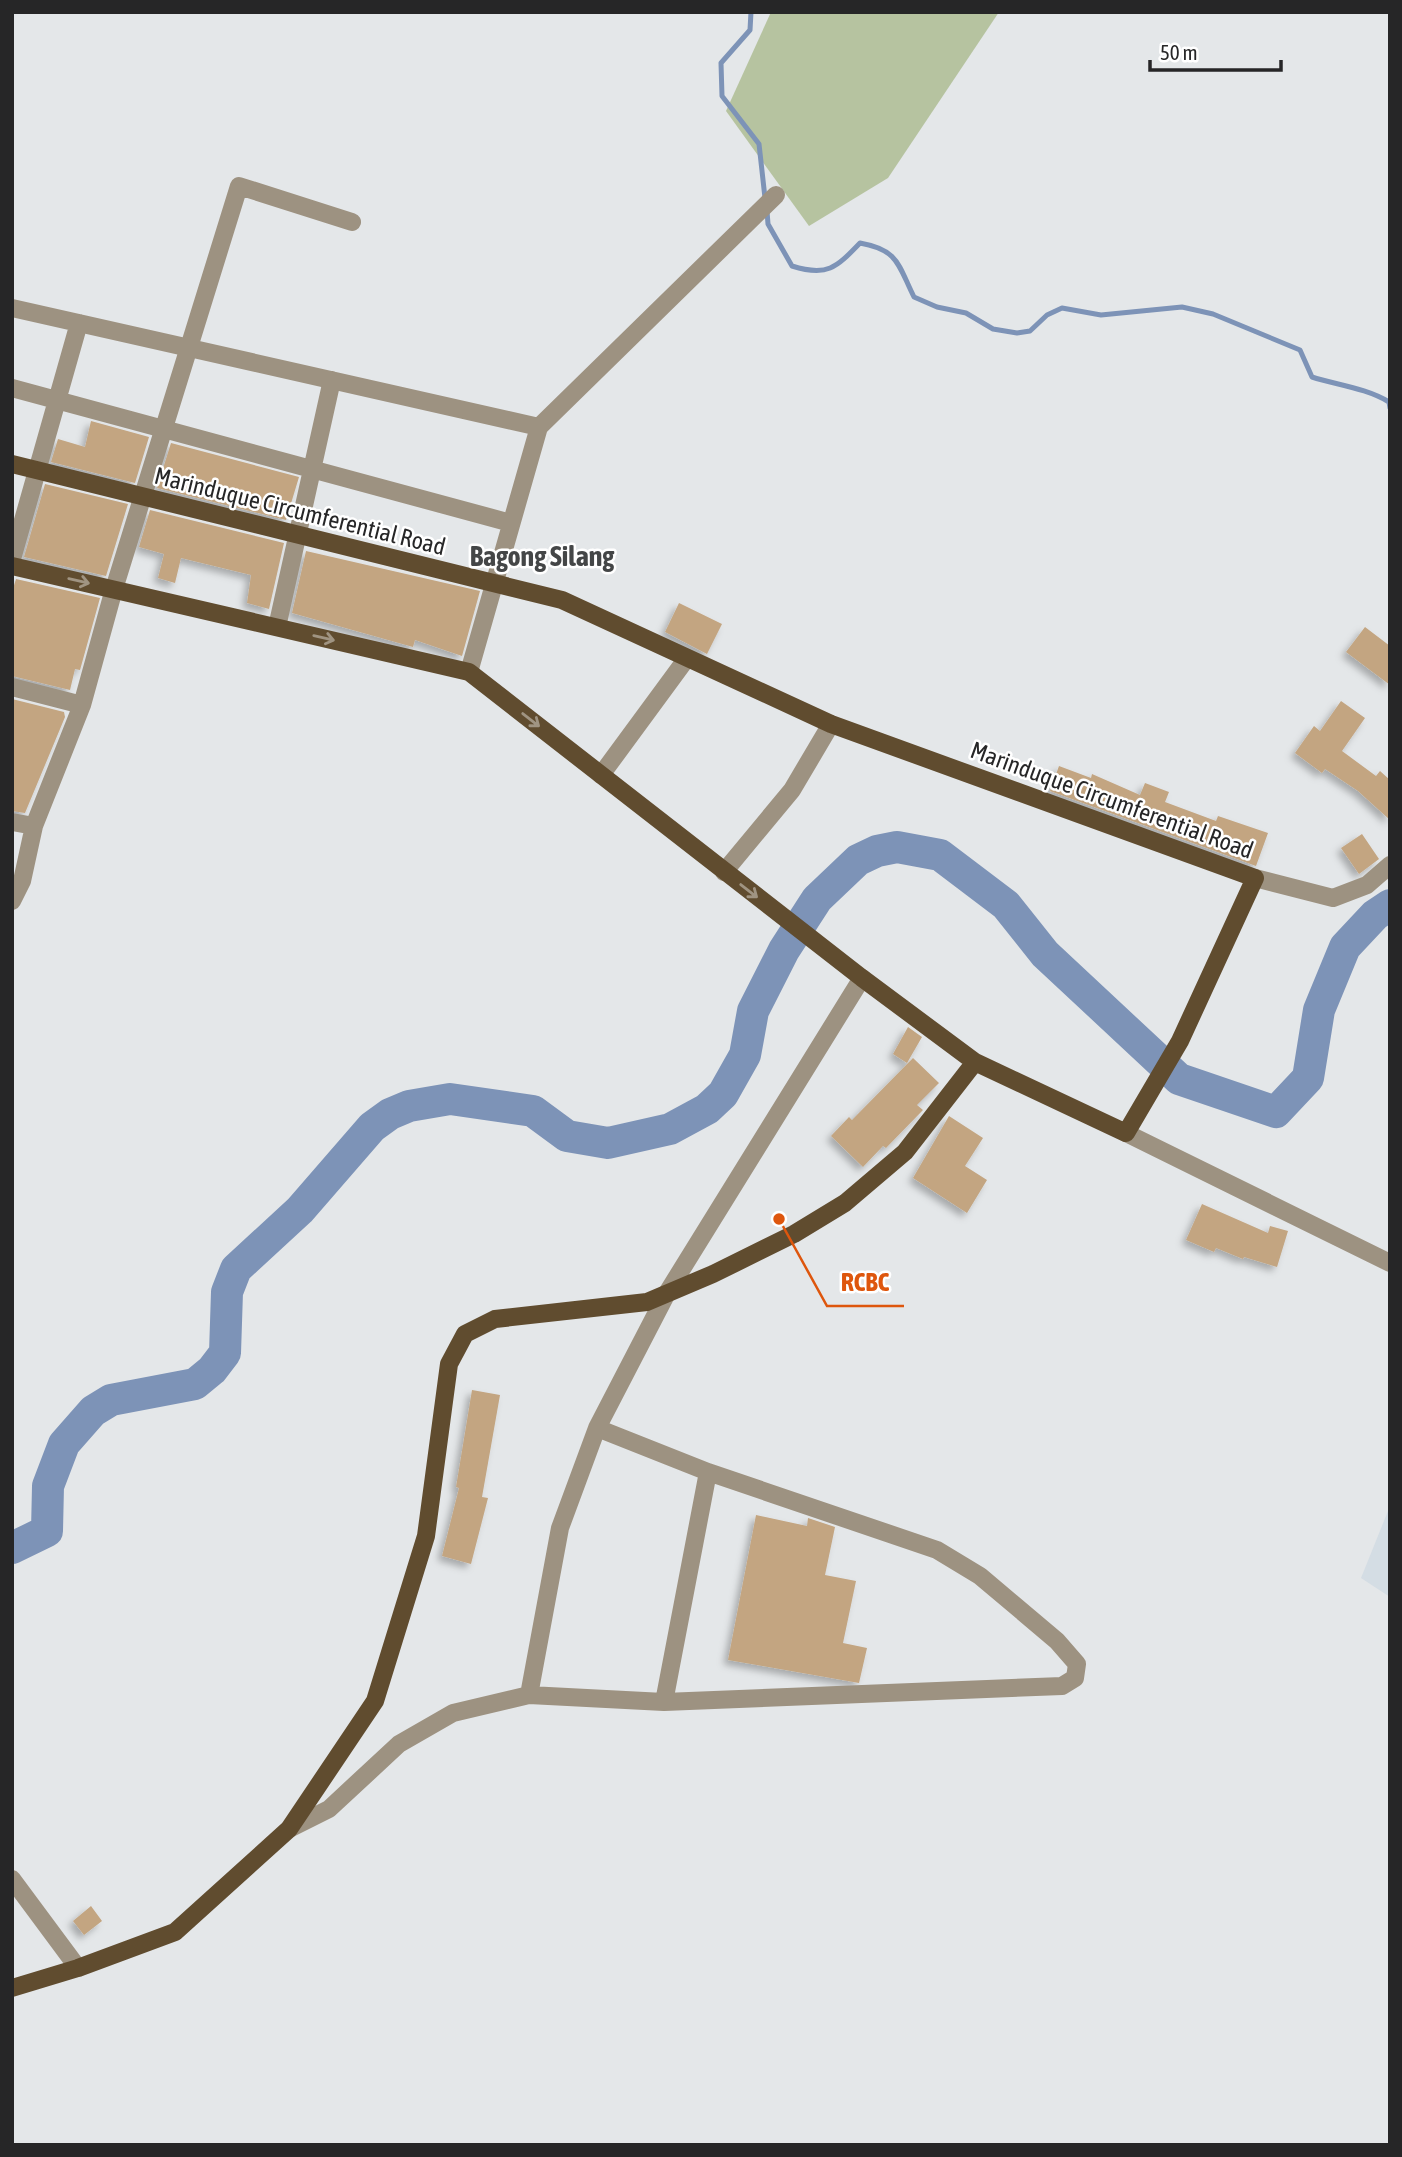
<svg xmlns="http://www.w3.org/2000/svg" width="1402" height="2157" font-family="'Asap Condensed',sans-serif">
<defs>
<filter id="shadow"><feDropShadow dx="-4.5" dy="4.5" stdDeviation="3.5" flood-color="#0004"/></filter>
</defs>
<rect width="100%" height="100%" fill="#e4e7e9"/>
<path fill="#d4dde4" d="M 1390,1506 L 1390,1597 L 1361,1578 Z"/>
<path fill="#b6c3a0" d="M 771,12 L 999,12 L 888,178 L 809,226 L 726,111 Z"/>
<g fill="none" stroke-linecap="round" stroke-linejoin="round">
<path stroke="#7d93b7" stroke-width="5" d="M 751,12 L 750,30 L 721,63 L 722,96 L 759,144 L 765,198
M 767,211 L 768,224 L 792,266 C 827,277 836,268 860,243 C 899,250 898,265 914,297 L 937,307 L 966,313 L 993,329 L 1017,333 L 1030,331 L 1047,315 L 1062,308 L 1101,315 L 1182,307 L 1213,314 L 1300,350 L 1312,377 C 1337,385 1366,388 1389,402 L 1390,408"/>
<path stroke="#7d93b7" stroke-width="32" d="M 12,1548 L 47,1531 L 48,1486 L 64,1444 L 93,1411 L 111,1400 L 195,1384 L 212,1370 L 225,1353 L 227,1292 L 236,1269 L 300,1210 L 372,1127 L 390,1114 L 409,1106 L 450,1099 L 533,1111 L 567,1136 L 608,1143 L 670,1129 L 707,1109 L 723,1094 L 745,1055 L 753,1011 L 784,950 L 817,899 L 858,860 L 877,851 L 897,847 L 940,855 L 1006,905 L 1045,954 L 1179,1079 L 1276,1112 L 1308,1078 L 1319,1010 L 1345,947 L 1375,915 L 1390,905"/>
</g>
<path fill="#c3a581" filter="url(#shadow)" d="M 91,421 L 149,437 L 135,483 L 51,462 L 58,439 L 85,447 Z
M 171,443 L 299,477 L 286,520 L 157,488 Z
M 45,484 L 128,504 L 106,576 L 24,557 Z
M 150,510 L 284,543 L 269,609 L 247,603 L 251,575 L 181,558 L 175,583 L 158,578 L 164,554 L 139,547 Z
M 306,551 L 480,591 L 462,656 L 415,640 L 413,647 L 292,613 Z
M 16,579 L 100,598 L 80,670 L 75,669 L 70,690 L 12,676 L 12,592 Z
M 679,603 L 722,624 L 707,654 L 665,632 Z
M 1365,627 L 1390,646 L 1390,685 L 1346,652 Z
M 12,699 L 64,712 L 65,717 L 25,813 L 12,811 Z
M 1341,701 L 1365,718 L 1342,751 L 1376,776 L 1380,771 L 1390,780 L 1390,820 L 1358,791 L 1325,769 L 1322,773 L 1295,753 L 1314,726 L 1320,731 Z
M 1059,766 L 1091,778 L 1092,774 L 1140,795 L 1145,783 L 1169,792 L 1165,802 L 1216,821 L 1218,816 L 1268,833 L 1256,866 L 1050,791 Z
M 1362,834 L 1379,859 L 1359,874 L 1341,848 Z
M 908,1027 L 922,1037 L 907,1063 L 893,1054 Z
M 913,1058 L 939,1083 L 917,1105 L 923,1110 L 886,1148 L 883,1146 L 863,1167 L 831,1136 L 849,1117 L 852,1120 Z
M 949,1116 L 983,1138 L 965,1166 L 987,1180 L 967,1213 L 913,1178 Z
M 1202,1204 L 1268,1233 L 1270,1226 L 1288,1231 L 1277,1267 L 1244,1257 L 1243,1259 L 1216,1248 L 1214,1252 L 1186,1240 Z
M 472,1390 L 500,1395 L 482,1497 L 488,1498 L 471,1564 L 442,1556 L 459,1488 L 456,1487 Z
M 756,1515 L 807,1526 L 808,1518 L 835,1527 L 825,1575 L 856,1581 L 843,1643 L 867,1648 L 859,1683 L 728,1660 Z
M 91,1906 L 102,1921 L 84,1935 L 73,1921 Z"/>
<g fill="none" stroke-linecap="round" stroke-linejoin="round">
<path stroke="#9d9281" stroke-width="18" d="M 12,308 L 539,427
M 12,388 L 511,523
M 12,559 L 79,323
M 277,627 L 332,380
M 469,672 L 539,427 L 776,195
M 12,687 L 82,705
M 601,775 L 687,658
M 12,822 L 34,826
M 724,872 L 792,790 L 831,724
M 1255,878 L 1333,898 L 1367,885 L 1390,865
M 12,901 L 22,881 L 34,826 L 82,705 L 114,589 L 239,186 L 352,222
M 1126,1133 L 1390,1263
M 529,1695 L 560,1528 L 597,1428
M 664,1702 L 708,1472
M 289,1829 L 329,1809 L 399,1744 L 453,1713 L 529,1695 L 664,1702 L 1062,1686 L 1075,1678 L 1077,1664 L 1057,1641 L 980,1576 L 937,1550 L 708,1472 L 597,1428 L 667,1293 L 862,978
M 12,1879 L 78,1968"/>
<path stroke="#604c2f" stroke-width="18" d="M 12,464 L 562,600 L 831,724 L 1255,878 L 1180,1041 L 1126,1133 L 975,1062 L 862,978 L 469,672 L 12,566
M 12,1988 L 78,1968 L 175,1932 L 289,1829 L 375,1701 L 426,1536 L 449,1364 L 465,1334 L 495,1319 L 647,1302 L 713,1274 L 794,1234 L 845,1203 L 905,1152 L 975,1062"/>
</g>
<defs><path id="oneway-shaft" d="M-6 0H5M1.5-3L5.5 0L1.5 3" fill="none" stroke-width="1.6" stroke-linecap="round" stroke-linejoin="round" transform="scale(1.75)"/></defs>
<g stroke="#a09482">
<use href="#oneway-shaft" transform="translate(79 581) rotate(13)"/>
<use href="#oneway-shaft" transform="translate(324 638) rotate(13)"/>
<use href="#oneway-shaft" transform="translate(531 720) rotate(38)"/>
<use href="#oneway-shaft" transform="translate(749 891) rotate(38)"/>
</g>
<g text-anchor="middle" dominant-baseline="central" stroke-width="5" stroke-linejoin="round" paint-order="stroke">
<g font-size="24" fill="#262627" stroke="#fff">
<text transform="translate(300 511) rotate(14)">Marinduque Circumferential Road</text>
<text transform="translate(1112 800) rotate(20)">Marinduque Circumferential Road</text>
</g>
<g font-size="28" font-weight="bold" fill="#444647" stroke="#fff">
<text x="542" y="556">Bagong Silang</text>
</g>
</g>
<path fill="none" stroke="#de560d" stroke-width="2.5" d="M779 1219L827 1306H904"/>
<circle fill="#de560d" stroke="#fff" stroke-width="2.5" cx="779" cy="1219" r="7"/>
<g font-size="26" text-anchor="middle" font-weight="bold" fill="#de560d" stroke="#fff" stroke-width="5" stroke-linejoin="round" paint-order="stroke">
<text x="865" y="1291">RCBC</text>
</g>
<rect width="1402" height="2157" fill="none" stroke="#262627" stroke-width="28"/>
<path d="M1150 60v10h131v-10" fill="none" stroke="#262627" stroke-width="3.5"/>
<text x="1160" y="60" font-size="21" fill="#262627" stroke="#ffffff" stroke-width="5" paint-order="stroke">50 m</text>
</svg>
